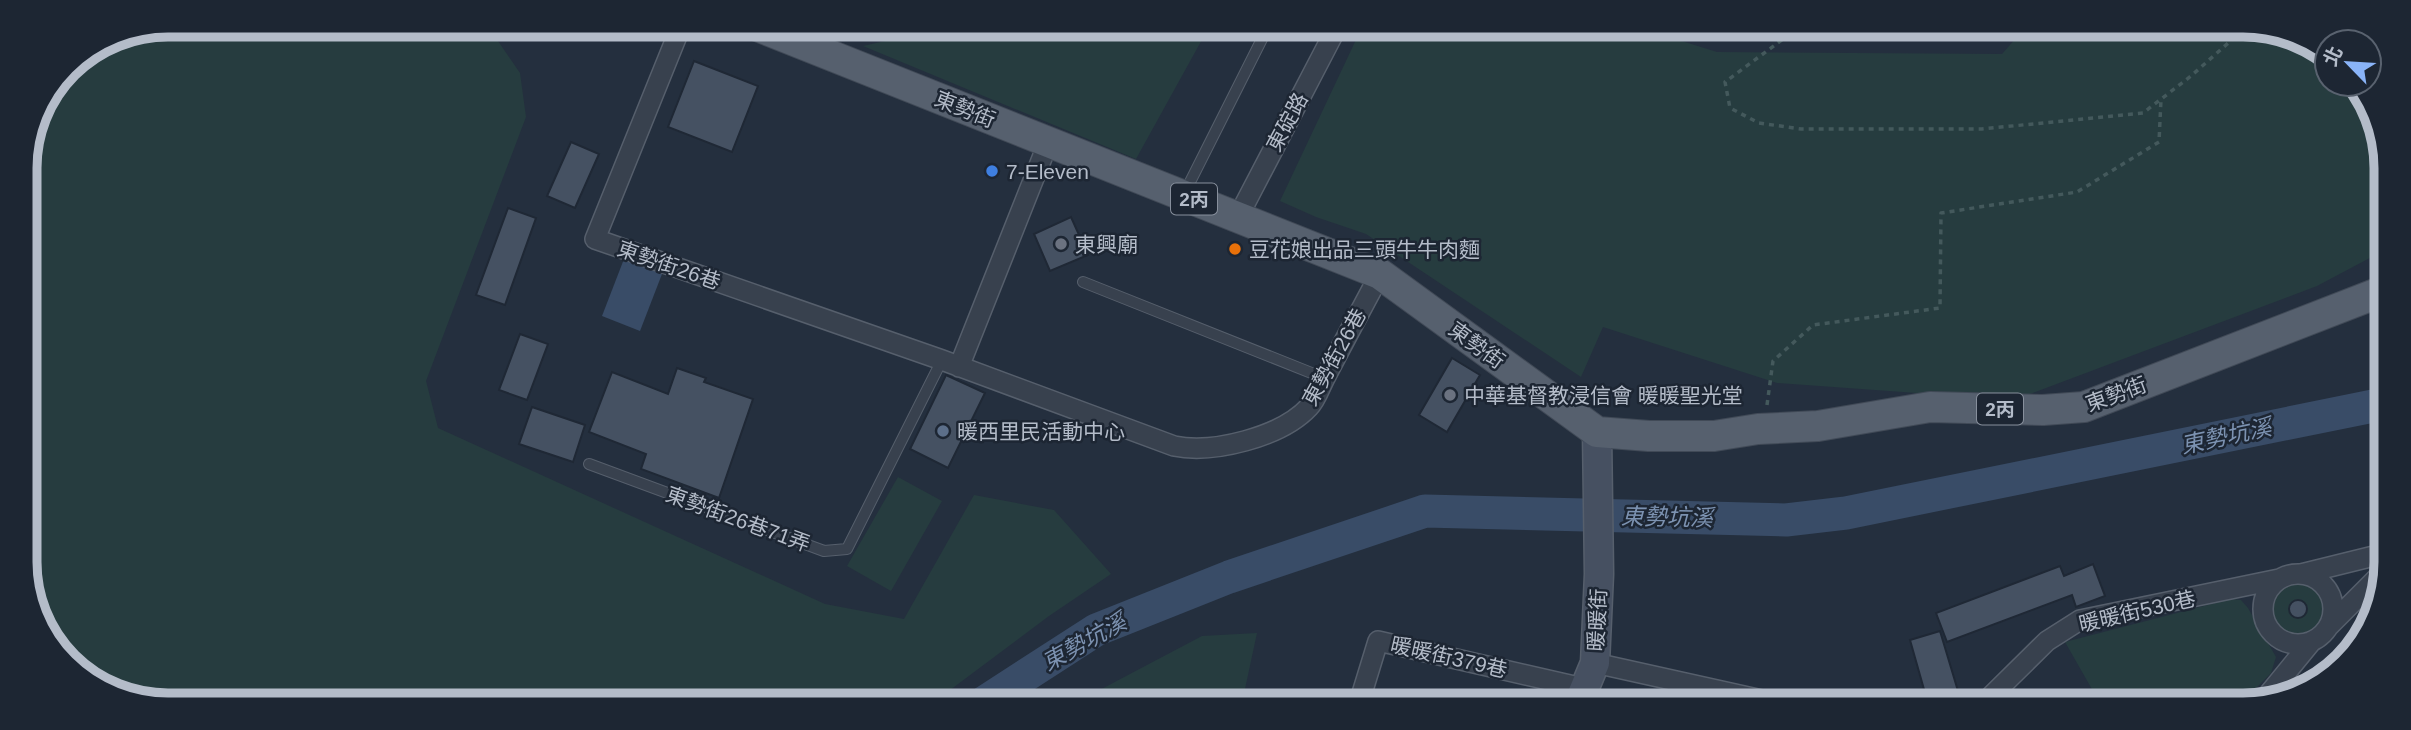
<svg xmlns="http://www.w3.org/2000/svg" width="2411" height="730" font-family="Helvetica,'Noto Sans TC',sans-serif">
<rect width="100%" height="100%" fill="#242f3e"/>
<path fill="#263c3f" d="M 168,25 L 487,25 L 520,73 L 526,117 L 426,381 L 438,428 L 825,604 L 904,619 L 974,495 L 1054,510 L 1111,574 L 1049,616 L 934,702 L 131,701 L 66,663 L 27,590 L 25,159 L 36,113 L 67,66 L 110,37 Z
M 950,26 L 1209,27 L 1136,159 L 863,46 Z
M 1362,27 L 1640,28 L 1717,52 L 2002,54 L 2024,29 L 2280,29 L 2327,57 L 2327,84 L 2354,84 L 2384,140 L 2383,251 L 2317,286 L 2014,400 L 1777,383 L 1603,327 L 1581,377 L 1366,234 L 1316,217 L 1280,201 Z
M 898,477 L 942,501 L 891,591 L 847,566 Z
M2273 609a25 25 0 1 1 50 0a25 25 0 1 1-50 0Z
M 2231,599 L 2241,600 L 2248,608 L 2276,657 L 2271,673 L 2239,705 L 2101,705 L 2065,642 Z
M 1257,633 L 1242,703 L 1075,703 L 1202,636 Z"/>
<path fill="#394c67" d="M 624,259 L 662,274 L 640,331 L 602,316 Z"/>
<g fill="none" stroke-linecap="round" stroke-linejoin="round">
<path stroke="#394c67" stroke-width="33" d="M 983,703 L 1096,630 L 1229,577 L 1425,511 L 1786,520 L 1846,513 L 2383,404"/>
</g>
<path fill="#455162" stroke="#1f2835" stroke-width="2" d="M 694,61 L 758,86 L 732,152 L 668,127 Z
M 571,142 L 599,154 L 575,208 L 547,196 Z
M 508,208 L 536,218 L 505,305 L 476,295 Z
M 1071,217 L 1088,255 L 1050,271 L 1034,234 Z
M 520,334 L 548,344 L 527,400 L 499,390 Z
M 1452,358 L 1480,375 L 1447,432 L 1419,415 Z
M 677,368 L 706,378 L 704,382 L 753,399 L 719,498 L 641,469 L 646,454 L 589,432 L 612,372 L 668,394 Z
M 946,375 L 985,393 L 948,468 L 910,449 Z
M 532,407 L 585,425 L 573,462 L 519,444 Z
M 2093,564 L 2105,596 L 2076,607 L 2072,595 L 1947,642 L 1936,613 L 2060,566 L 2064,576 Z
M2289 609a9 9 0 1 1 18 0a9 9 0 1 1-18 0Z
M 1940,631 L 1958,691 L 1927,700 L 1910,640 Z"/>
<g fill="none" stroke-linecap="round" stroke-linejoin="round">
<defs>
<path id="lane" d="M 1185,192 L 1268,27
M 1083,282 L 1324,378
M 589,464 L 824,551 L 847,549 L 942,360"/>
<path id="street" d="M 681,26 L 595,239 L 942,360 L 1174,446 C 1213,454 1281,437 1309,407 C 1317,399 1321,384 1327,374 C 1344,341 1362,308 1380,274
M 1238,217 L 1337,27
M 959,367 L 1048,143
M2263 609a35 35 0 1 1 70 0a35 35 0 1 1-70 0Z
M 2301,574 L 2382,554
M 2329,626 L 2382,573
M 1595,663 L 1780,704
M 2263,701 L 2312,641
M 1359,703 L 1378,641 L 1583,688
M 1982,705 L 2047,641 L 2080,620 L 2279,579"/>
<path id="secondary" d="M 1578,704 L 1595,663 L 1599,574 L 1597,432"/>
<path id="primary" d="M 757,26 L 1380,274 L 1597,432 L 1649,436 L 1714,436 L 1758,429 L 1818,426 L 1930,407 L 2043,410 L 2084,407 L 2383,291"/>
</defs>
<use href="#lane" stroke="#565f6c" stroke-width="12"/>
<use href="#street" stroke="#565f6c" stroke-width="22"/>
<use href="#secondary" stroke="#565f6c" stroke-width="31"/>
<use href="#primary" stroke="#414a57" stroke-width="32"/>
<path stroke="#44595c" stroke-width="3.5" stroke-dasharray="5 5" stroke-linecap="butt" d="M 1798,28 L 1725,82 L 1730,108 L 1759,123 L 1801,129 L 1982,129 L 2143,113 L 2191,76 L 2244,29
M 1767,405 L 1773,361 L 1813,325 L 1940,308 L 1941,213 L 2077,192 L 2159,142 L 2161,99"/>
<use href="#lane" stroke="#38414e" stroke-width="10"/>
<use href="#street" stroke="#38414e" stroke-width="19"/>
<use href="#secondary" stroke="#465061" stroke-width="28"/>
<use href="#primary" stroke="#56606e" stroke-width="30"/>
</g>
<circle fill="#3f7fe0" stroke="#1d2633" stroke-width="2.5" cx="992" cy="171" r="7"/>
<g fill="#6b7280" stroke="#1d2633" stroke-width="2.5">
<circle cx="1061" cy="244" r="7"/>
<circle cx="1450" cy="395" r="7"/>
</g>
<circle fill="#e8710a" stroke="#1d2633" stroke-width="2.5" cx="1235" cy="249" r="7"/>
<circle fill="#5c6f8a" stroke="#1d2633" stroke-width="2.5" cx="943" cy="431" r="7"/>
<g text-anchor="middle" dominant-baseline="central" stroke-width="5" stroke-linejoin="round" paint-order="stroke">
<g fill="#1d2633" stroke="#878f9c" stroke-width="2">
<rect x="1171" y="183.5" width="46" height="31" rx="5"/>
<rect x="1977" y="393.5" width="46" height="31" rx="5"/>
</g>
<g font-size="19" font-weight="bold" fill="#b4bcc9">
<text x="1194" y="199">2丙</text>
<text x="2000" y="409">2丙</text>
</g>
<g font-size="21" fill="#b4bcc9" stroke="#1d2633">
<text transform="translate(965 109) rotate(22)">東勢街</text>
<text transform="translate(1287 122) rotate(-62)">東碇路</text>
<text transform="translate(669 265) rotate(19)">東勢街26巷</text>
<text transform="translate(1477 345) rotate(36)">東勢街</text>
<text transform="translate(1334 357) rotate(-61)">東勢街26巷</text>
<text transform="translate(2116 394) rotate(-20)">東勢街</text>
<text transform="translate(738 519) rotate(20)">東勢街26巷71弄</text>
<text transform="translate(2137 611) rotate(-13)">暖暖街530巷</text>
<text transform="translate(1597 620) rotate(-87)">暖暖街</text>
<text transform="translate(1449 657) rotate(13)">暖暖街379巷</text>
</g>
<g font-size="21" fill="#b4bcc9" stroke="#1d2633" text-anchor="start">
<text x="1006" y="171">7-Eleven</text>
<text x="1075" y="244">東興廟</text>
<text x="1249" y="249">豆花娘出品三頭牛牛肉麵</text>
<text x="1464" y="395">中華基督教浸信會 暖暖聖光堂</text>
<text x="957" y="431">暖西里民活動中心</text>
</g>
<g font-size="23" font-style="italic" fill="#7c92b1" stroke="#1d2633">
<text transform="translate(2226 436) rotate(-12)">東勢坑溪</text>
<text transform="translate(1667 517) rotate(1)">東勢坑溪</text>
<text transform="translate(1084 642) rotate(-29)">東勢坑溪</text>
</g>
</g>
<path d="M0 0H2411V730H0ZM168 37H2243A131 131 0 0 1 2374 168V562A131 131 0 0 1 2243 693H168A131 131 0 0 1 37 562V168A131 131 0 0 1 168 37Z" fill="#1d2633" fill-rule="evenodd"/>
<path fill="none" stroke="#b4bcc9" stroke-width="9" d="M168 37H2243A131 131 0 0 1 2374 168V562A131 131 0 0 1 2243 693H168A131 131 0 0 1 37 562V168A131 131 0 0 1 168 37Z"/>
<g transform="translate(2348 63) rotate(295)"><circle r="33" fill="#1d2633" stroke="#59626f" stroke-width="2"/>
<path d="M0-5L12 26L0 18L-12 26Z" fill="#8ab4f8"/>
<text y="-10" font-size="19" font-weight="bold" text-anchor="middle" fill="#b4bcc9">北</text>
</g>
</svg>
